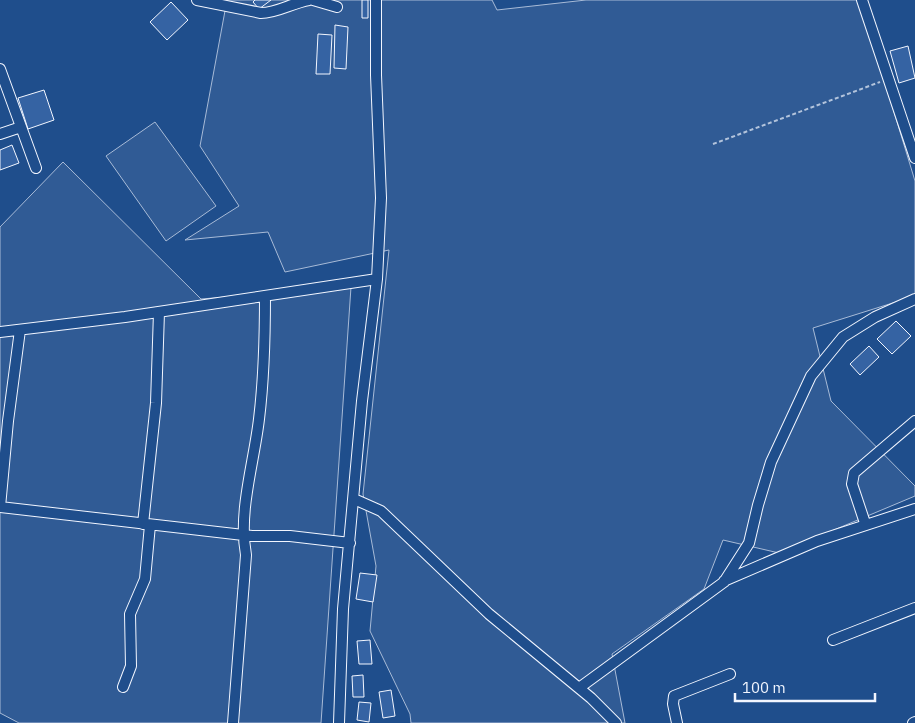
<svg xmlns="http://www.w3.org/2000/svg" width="915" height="723" font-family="'IBM Plex Sans',sans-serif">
<rect width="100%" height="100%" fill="#1f4e8c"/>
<path fill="#305b95" stroke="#a8bbd7" d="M 227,0 L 492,0 L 497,10 L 586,0 L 860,0 L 915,181 L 915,296 L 813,328 L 831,401 L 915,486 L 915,496 L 779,553 L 723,540 L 704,589 L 612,654 L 625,723 L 411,723 L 410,714 L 370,631 L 376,566 L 363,494 L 389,250 L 285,272 L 268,232 L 185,240 L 239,206 L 200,146 Z
M 155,122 L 216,206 L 166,241 L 106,156 Z
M 63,162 L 201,299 L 351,287 L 321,723 L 19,723 L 0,713 L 0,227 Z"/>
<path fill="#3563a3" stroke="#f2f6ff" d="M 255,0 L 271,0 L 259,9 L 253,2 Z
M 362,0 L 368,0 L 368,18 L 362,18 Z
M 171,2 L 188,20 L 167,40 L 150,22 Z
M 335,25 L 348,27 L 346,69 L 334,68 Z
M 318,34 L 332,35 L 330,74 L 316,74 Z
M 908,46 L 915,78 L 899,83 L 890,51 Z
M 44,90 L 54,120 L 28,129 L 18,98 Z
M 12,145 L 19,163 L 0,170 L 0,150 Z
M 896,321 L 911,336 L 892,354 L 877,339 Z
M 869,346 L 879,357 L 860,375 L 850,364 Z
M 360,573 L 377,575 L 373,602 L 356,599 Z
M 370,640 L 372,664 L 359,664 L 357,641 Z
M 363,675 L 364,697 L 353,697 L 352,676 Z
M 391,690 L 395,716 L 383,718 L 379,692 Z
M 359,702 L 371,703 L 369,722 L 357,720 Z"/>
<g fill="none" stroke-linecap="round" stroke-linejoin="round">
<defs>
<path id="minor" d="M 197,0 L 261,13 C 277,13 292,3 309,0
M 313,0 L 337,7
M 862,0 L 915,158
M 0,69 L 36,168
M 0,134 L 21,127
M 0,332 L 125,317 L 377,279
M 354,499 L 381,511 L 489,614 L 591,698 L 616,723
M 0,507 L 252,536 L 290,536 L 350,543
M 0,507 L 8,421 L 20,330
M 865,523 L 852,484 L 854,473 L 915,421
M 143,524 L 156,403 L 159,312
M 724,581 L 817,541 L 915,509
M 833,640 L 915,608
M 123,687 L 131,666 L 130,614 L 145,579 L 150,525
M 579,688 L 724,582 L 749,543 L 758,505 L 771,462 L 811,376 L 843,337 L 875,317 L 915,299
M 233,723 L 246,555 C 238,511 254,463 259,419 C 264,378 265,337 265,296
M 339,723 L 343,609 L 362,401 L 377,279 L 381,198 L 376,75 L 376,0
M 677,723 L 673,704 L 674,696 L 730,674
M 913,723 L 915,722"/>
</defs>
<use href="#minor" stroke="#f2f6ff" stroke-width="12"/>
<path stroke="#b3c4dc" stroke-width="2" stroke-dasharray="4 2.5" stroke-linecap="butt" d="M 713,144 L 880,82"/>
<use href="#minor" stroke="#1f4e8c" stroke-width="10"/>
</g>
<path d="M735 693v8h140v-8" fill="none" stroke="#f2f6ff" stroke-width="2.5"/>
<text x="742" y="693" font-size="15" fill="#f2f6ff" stroke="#1f4e8c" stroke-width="4" paint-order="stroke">100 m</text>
</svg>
